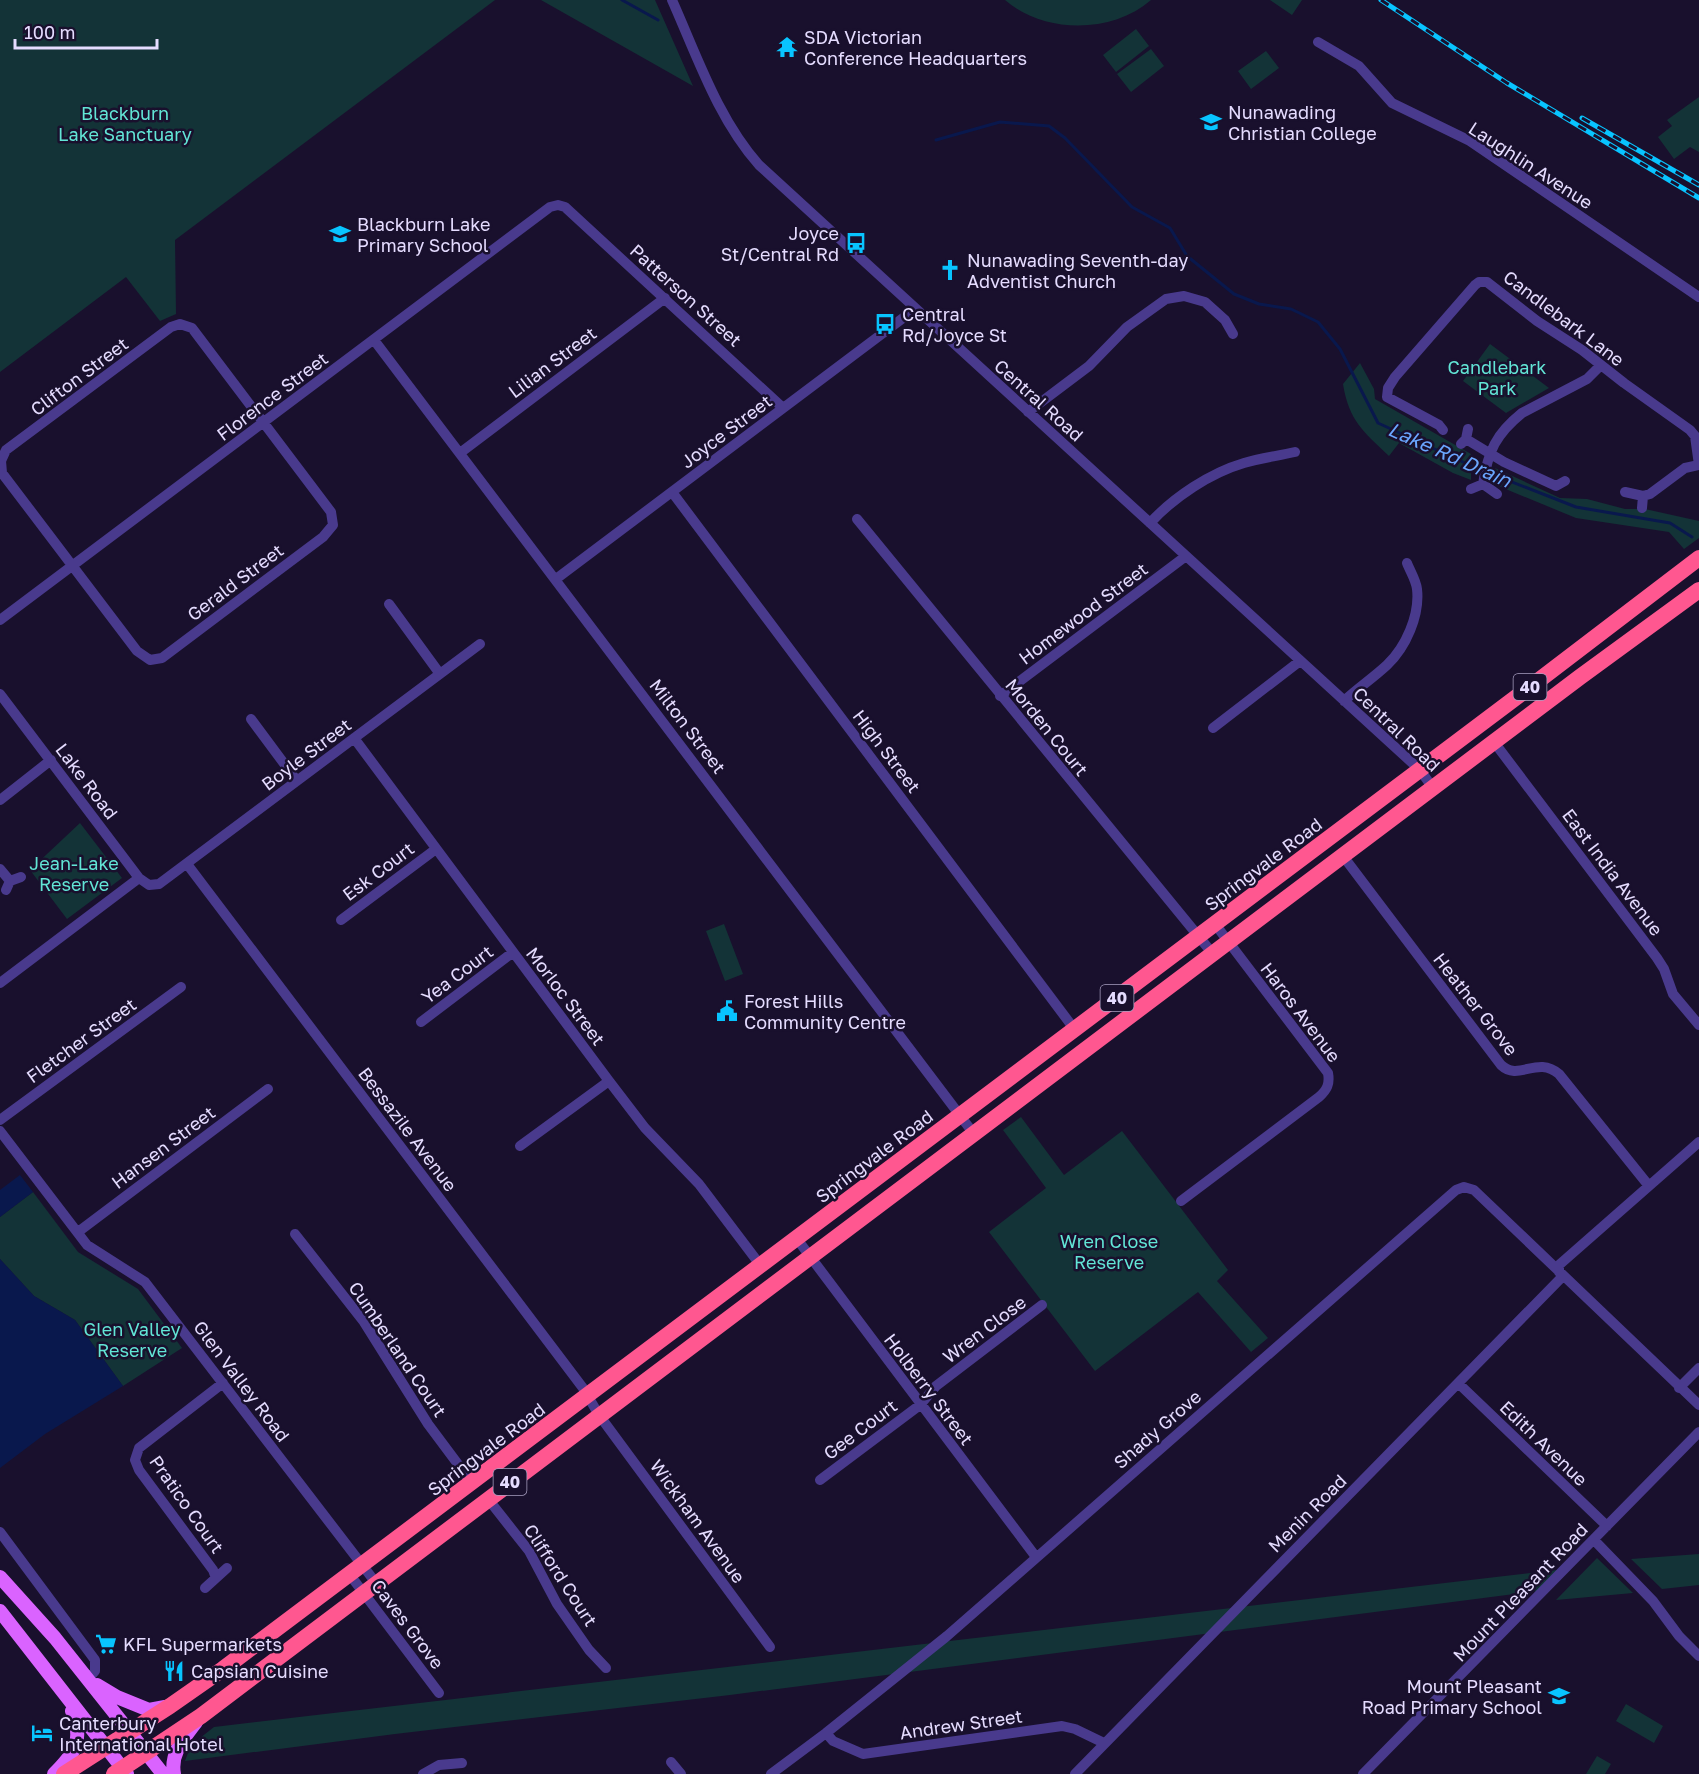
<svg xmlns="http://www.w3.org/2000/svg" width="1699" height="1774" font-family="'Golos Text',sans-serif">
<rect width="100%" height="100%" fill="#19102d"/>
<path fill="#133337" d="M 0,0 L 495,0 L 175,240 L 176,314 L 160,321 L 126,277 L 0,372 Z
M 541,0 L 655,0 L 693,86 Z
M 1005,0 L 1151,0 C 1112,34 1044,34 1005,0 Z
M 1270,0 L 1302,0 L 1292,15 Z
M 1136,29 L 1149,46 L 1116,72 L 1103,55 Z
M 1151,49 L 1164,66 L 1131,92 L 1117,74 Z
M 1266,51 L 1279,68 L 1251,89 L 1238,71 Z
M 1699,97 L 1699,152 L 1690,147 L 1674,159 L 1658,137 L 1672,126 L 1667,120 Z
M 1490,344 L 1549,388 L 1506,413 L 1463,381 Z
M 1360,363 L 1374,389 L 1375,399 L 1471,454 L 1471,480 L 1453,473 L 1399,443 L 1389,456 C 1363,431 1349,421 1343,384 Z
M 1495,468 L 1560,498 L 1587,499 L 1625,509 L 1645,509 L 1699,521 L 1699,538 L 1684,549 L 1669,532 L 1576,518 L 1496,485 Z
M 80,823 L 122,878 L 67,919 L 30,870 Z
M 724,924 L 743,974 L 725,981 L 706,931 Z
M 1021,1117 L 1064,1175 L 1122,1131 L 1228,1270 L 1217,1281 L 1268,1338 L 1251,1352 L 1198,1292 L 1095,1371 L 989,1232 L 1046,1188 L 1003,1130 Z
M 33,1192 L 78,1252 L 138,1289 L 182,1348 L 123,1386 L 75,1320 L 34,1296 L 0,1259 L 0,1217 Z
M 1699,1554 L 1699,1585 L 1662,1589 L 1631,1559 Z
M 1597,1558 L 1633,1593 L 1556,1600 Z
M 1565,1569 L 1537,1591 L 730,1695 L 395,1734 L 185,1761 L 191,1745 L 214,1727 Z
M 1626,1704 L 1663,1726 L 1654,1743 L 1616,1721 Z
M 1597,1756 L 1611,1764 L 1605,1774 L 1586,1774 Z"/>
<path fill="#09184d" d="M 20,1175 L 33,1192 L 0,1217 L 0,1190 Z
M 0,1259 L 34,1296 L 75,1320 L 123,1386 L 45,1434 L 0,1468 Z"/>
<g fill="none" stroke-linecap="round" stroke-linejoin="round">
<path stroke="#09184d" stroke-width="3" d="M 622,0 L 658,20
M 936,140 L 1000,122 L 1049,126 L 1065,138 L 1132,207 L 1170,228 L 1187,256 L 1234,294 L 1259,304 L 1291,309 L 1318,322 L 1340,349 L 1378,423 L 1476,468 L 1576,507 L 1670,523 L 1692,537"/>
<path stroke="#493a8d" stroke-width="10" d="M 672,0 C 697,56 718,119 759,165 L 1420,770 L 1433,788
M 1318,42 L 1359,66 L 1392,103 L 1470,141 L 1699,297
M 180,324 L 192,328 L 331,512 L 333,525 L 323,537 L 162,658 L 150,660 L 137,651 L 2,473 L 1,461 L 6,450 L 171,327 Z
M 374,340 L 974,1134
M 1028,412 L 1089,366 L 1127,327 L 1166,299 L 1184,296 L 1205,302 L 1225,320 L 1233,334
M 1443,430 L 1439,425 L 1387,397 L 1388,388 L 1395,377 L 1475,285 L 1479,282 L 1487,282 L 1537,321 L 1582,350 L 1624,383 L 1690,430 L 1695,436 L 1699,465 L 1685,468 L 1650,494 L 1643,496 L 1625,492
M 1466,439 L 1504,462 L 1556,486 L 1565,481
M 1461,444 L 1466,439 L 1468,429
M 460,453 L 665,298
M 1483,484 C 1488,451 1496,434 1522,413 L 1587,379 L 1601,365
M 1471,489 L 1483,484 L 1497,494
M 672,492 L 1075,1030
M 1642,508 L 1643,496
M 857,519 L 1213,954
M 1150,523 C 1174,497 1210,473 1244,463 C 1260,458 1278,456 1295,452
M 556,579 L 915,309
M 389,604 L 440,674
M 0,620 L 550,207 L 558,205 L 565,207 L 783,408
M 0,694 L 139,878 L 149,885 L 159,884 L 480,644
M 1000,696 L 1186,556
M 1344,701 C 1358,688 1373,678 1387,665 C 1406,647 1420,615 1417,589 C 1416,580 1410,571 1407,563
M 251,719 L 297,781
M 1213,728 L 1300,661
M 354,738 L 609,1081 L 645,1128 L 699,1184 L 761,1266
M 1494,742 L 1657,958 L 1664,969 L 1673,994 L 1699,1025
M 0,800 L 51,760
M 1343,856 L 1501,1065 C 1519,1082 1537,1055 1559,1074 L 1649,1186
M 187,864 L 583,1388 L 599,1415 L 770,1647
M 0,869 L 10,881
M 6,890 L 10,881 L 21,877
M 341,920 L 436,849
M 0,983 L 139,878
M 421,1022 L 512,953
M 0,1120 L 181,987
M 0,1131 L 87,1245 L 145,1282 L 376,1583
M 520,1146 L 609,1081
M 1181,1201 L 1319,1097 C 1327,1090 1330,1084 1328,1073 L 1215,924
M 78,1232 L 268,1089
M 295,1234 L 364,1322 L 428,1424 L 472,1483
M 797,1239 L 1036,1557
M 1559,1272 L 1559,1265 L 1699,1142
M 1458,1383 L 1607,1526
M 1679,1388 L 1699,1368
M 820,1480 L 920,1405 L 936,1386 L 1042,1305
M 488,1499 L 529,1551 L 557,1604 L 589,1650 L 606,1668
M 0,1532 L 95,1660 L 95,1671 L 88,1679
M 1594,1540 L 1653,1601 L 1679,1636 L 1699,1656
M 350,1575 L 439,1693
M 216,1578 L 213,1570 L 139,1470 L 135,1460 L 139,1448 L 223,1383
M 205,1588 L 227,1568
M 826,1733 L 833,1741 L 863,1754 L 1062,1726 L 1075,1729 L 1104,1743
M 671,1762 L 681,1774
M 423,1774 L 439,1765 L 462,1763
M 771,1774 L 826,1733 L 947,1636 L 1456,1190 L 1464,1187 L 1474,1190 L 1699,1405
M 1075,1774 L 1563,1276
M 1363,1774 L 1699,1432"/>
<path stroke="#da63ff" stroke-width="14" d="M 0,1577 L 55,1638 L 163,1774
M 0,1611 L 127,1774
M 97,1685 L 117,1697 L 149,1710 L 165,1707
M 54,1774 C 75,1753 84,1741 72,1711
M 174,1774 C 170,1753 184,1738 196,1722"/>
<path stroke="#ff5790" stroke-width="16" d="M 64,1774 L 170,1706 L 223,1669 L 1526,690 L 1699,558
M 114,1774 L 201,1716 L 1580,677 L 1699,590"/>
<defs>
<path id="rail" d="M 1381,0 L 1507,83 L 1699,198
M 1582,118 L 1699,185"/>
</defs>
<use href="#rail" stroke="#08c4ff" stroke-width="5"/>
<use href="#rail" stroke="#19102d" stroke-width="3" stroke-dasharray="9" stroke-linecap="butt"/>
</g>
<defs>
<symbol id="temple-bare" viewBox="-9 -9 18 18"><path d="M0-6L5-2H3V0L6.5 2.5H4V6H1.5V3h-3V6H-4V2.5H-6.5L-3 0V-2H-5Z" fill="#08c4ff" stroke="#19102d" stroke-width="2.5" paint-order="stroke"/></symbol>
<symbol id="school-bare" viewBox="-9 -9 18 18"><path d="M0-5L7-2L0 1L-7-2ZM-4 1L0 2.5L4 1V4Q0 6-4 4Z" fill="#08c4ff" stroke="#19102d" stroke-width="2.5" paint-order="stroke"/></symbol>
<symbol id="bus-bare" viewBox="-9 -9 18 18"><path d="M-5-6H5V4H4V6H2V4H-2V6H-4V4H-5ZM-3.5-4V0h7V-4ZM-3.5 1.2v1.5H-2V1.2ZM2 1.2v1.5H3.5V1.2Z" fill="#08c4ff" stroke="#19102d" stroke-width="2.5" paint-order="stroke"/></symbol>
<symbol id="church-bare" viewBox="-9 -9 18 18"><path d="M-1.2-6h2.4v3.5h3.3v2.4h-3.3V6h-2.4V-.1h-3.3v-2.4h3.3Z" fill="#08c4ff" stroke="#19102d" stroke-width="2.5" paint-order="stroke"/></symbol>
<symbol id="civic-bare" viewBox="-9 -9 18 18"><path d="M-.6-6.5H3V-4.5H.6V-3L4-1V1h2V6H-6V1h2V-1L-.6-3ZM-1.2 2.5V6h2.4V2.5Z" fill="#08c4ff" stroke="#19102d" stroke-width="2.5" paint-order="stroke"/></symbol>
<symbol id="supermarket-bare" viewBox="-9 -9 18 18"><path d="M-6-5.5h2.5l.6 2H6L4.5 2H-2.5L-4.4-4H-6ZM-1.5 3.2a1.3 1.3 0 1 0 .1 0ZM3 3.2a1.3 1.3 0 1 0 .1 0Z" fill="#08c4ff" stroke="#19102d" stroke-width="2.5" paint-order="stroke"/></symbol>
<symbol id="restaurant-bare" viewBox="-9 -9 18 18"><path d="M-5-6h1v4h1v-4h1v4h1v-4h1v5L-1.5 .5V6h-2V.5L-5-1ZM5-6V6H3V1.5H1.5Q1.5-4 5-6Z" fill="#08c4ff" stroke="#19102d" stroke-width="2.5" paint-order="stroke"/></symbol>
<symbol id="hotel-bare" viewBox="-9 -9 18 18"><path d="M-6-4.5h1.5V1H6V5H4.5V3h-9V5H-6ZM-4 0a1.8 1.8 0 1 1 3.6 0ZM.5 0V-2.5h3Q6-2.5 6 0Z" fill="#08c4ff" stroke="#19102d" stroke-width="2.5" paint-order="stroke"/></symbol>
</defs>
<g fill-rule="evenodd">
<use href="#temple-bare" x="772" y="32" width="30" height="30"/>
<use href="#school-bare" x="1196" y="107" width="30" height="30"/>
<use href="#school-bare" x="325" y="219" width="30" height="30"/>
<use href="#bus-bare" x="841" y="228" width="30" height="30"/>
<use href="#church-bare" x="935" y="255" width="30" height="30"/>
<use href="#bus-bare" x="870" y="309" width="30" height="30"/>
<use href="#civic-bare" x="712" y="996" width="30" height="30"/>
<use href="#supermarket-bare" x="91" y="1629" width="30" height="30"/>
<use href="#restaurant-bare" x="159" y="1656" width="30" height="30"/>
<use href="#school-bare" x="1544" y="1681" width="30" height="30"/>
<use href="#hotel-bare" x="27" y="1718" width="30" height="30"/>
</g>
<g text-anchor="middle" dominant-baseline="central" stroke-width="5" stroke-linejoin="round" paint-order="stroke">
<g fill="#19102d" stroke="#a89fc0" stroke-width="1.5">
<rect x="1513.5" y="674" width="33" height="26" rx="4.5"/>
<rect x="1100.5" y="985" width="33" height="26" rx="4.5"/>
<rect x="493.5" y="1469" width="33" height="26" rx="4.5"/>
</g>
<g font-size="16" font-weight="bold" fill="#e5dcff">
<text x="1530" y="687">40</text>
<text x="1117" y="998">40</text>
<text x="510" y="1482">40</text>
</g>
<g font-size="18" fill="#e5dcff" stroke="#19102d" text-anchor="start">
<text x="804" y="37">SDA Victorian<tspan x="804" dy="21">Conference Headquarters</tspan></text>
<text x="1228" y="112">Nunawading<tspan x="1228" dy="21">Christian College</tspan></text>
<text x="357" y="224">Blackburn Lake<tspan x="357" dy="21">Primary School</tspan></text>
<text x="839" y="233" text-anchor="end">Joyce<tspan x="839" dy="21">St/Central Rd</tspan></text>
<text x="967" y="260">Nunawading Seventh-day<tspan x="967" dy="21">Adventist Church</tspan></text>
<text x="902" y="314">Central<tspan x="902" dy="21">Rd/Joyce St</tspan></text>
<text x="744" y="1001">Forest Hills<tspan x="744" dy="21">Community Centre</tspan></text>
<text x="123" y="1644">KFL Supermarkets</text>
<text x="191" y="1671">Capsian Cuisine</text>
<text x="1542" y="1686" text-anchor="end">Mount Pleasant<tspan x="1542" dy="21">Road Primary School</tspan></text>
<text x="59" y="1723">Canterbury<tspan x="59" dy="21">International Hotel</tspan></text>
</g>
<g font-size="18" fill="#62e5d6" stroke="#19102d">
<text x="125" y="113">Blackburn<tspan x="125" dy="21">Lake Sanctuary</tspan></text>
<text x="1497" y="367">Candlebark<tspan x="1497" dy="21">Park</tspan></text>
<text x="74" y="863">Jean-Lake<tspan x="74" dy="21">Reserve</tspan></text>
<text x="1109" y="1241">Wren Close<tspan x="1109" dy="21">Reserve</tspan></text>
<text x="132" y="1329">Glen Valley<tspan x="132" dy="21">Reserve</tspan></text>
</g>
<g font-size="18" fill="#e5dcff" stroke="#19102d">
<text transform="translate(1531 165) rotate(33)">Laughlin Avenue</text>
<text transform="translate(686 295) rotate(42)">Patterson Street</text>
<text transform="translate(1564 318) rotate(37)">Candlebark Lane</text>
<text transform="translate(552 362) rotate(-37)">Lilian Street</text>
<text transform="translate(79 376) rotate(-37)">Clifton Street</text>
<text transform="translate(272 396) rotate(-37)">Florence Street</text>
<text transform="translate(1039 400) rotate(42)">Central Road</text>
<text transform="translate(726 431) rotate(-37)">Joyce Street</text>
<text transform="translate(235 582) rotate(-37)">Gerald Street</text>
<text transform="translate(1083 613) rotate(-37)">Homewood Street</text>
<text transform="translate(688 726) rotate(53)">Milton Street</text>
<text transform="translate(1047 727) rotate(51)">Morden Court</text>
<text transform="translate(1397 729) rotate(44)">Central Road</text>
<text transform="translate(887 751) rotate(53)">High Street</text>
<text transform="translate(306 754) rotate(-37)">Boyle Street</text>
<text transform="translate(87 781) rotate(53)">Lake Road</text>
<text transform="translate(1263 864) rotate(-37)">Springvale Road</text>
<text transform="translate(378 871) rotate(-37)">Esk Court</text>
<text transform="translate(1613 872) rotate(53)">East India Avenue</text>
<text transform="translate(457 974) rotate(-37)">Yea Court</text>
<text transform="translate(566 996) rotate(53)">Morloc Street</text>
<text transform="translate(1476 1004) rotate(52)">Heather Grove</text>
<text transform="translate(1301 1012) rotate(53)">Haros Avenue</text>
<text transform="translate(81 1040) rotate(-36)">Fletcher Street</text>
<text transform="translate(408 1129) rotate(53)">Bessazile Avenue</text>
<text transform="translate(163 1147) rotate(-37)">Hansen Street</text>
<text transform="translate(874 1156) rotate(-37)">Springvale Road</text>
<text transform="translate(984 1329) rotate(-37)">Wren Close</text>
<text transform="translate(398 1349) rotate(56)">Cumberland Court</text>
<text transform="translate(242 1381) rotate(53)">Glen Valley Road</text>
<text transform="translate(929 1389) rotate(53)">Holberry Street</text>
<text transform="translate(860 1429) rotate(-37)">Gee Court</text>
<text transform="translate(1157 1429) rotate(-41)">Shady Grove</text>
<text transform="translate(1544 1443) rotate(44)">Edith Avenue</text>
<text transform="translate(486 1449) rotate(-37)">Springvale Road</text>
<text transform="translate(187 1504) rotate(55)">Pratico Court</text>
<text transform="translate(1307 1513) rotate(-45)">Menin Road</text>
<text transform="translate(698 1521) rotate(54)">Wickham Avenue</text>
<text transform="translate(561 1575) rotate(57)">Clifford Court</text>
<text transform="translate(1520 1592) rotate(-46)">Mount Pleasant Road</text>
<text transform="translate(408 1624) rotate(53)">Caves Grove</text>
<text transform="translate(961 1724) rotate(-8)">Andrew Street</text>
</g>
<g font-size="20" font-style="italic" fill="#6aa6ff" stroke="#19102d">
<text transform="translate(1450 454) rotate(24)">Lake Rd Drain</text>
</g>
</g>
<path d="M15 39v9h142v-9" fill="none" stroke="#e5dcff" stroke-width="3"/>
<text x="24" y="39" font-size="18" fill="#e5dcff" stroke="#19102d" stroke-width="4.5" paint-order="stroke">100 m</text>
</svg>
